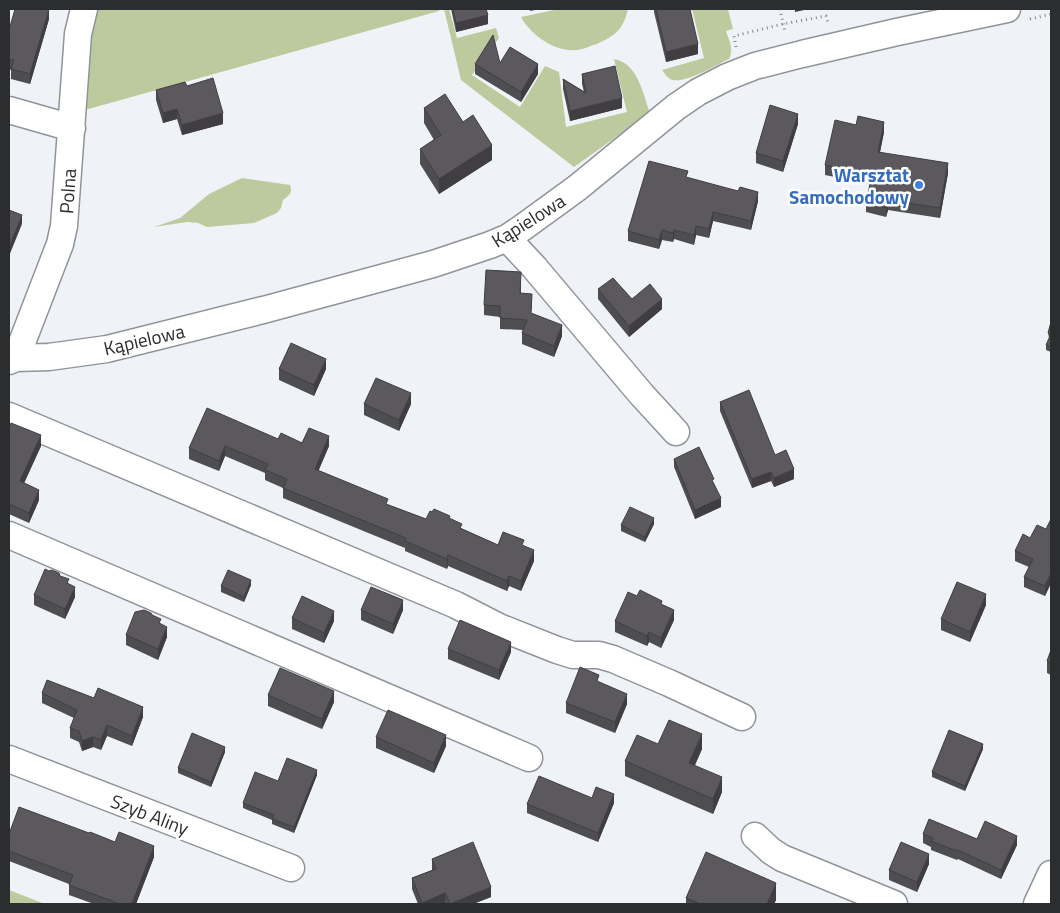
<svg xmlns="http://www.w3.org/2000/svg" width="1060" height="913" font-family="'Titillium Web',sans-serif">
<rect width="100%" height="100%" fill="#eff3f8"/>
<path fill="#bdca9e" d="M 94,9 L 438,9 L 439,11 L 85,110 L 87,53 Z
M 444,9 L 449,9 L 457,38 L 496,28 L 499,38 L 472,75 L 520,107 L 545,66 L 559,72 L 566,127 L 627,112 L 614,59 C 638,63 643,94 650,113 L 574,167 L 461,80 Z
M 559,9 L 628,9 C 623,30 616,35 597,44 C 592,45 587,48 582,49 C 559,55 532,37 521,17 Z
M 692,9 L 728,9 L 733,29 L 726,31 C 729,40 734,49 729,59 C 716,65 687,83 673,80 C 668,79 665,74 662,70 L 704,58 Z
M 242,178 L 290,185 C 293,193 289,195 283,200 L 281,208 L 277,213 L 254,223 L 207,227 L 198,223 L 187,222 L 154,227 L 180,218 L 209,194 Z
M 9,890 L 45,904 L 9,904 Z"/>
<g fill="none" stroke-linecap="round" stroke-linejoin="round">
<defs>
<path id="minor" d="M 9,110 L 72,128
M 507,238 L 534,267 L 642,395 L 676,432
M 16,358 L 49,357 L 107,349 L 267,309 L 433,264 L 490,245 L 507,238 L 522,228 L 577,188 L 676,107 L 698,92 L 727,77 L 755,66 L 802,54 L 897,32 L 1007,9
M 9,361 L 16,358 L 60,244 L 64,226 L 78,34 L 84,9
M 9,416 L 456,605 L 499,627 L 557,650 L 573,655 L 599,655 L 613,659 L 669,683 L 742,717
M 9,535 L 529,758
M 9,759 L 291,868
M 755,836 L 771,851 L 782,858 L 894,904
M 1037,904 L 1051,874"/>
</defs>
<use href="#minor" stroke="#909499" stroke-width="29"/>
<path stroke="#85878a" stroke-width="3" stroke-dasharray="1 4" stroke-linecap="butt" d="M 780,9 L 785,32
M 1030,19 L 1051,14
M 736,47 L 734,36 L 783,24 L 826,16 L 828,23"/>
<use href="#minor" stroke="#fff" stroke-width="26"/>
</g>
<path fill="#4e4d51" d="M 451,9 L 486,9 L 488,24 L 456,32 Z
M 654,9 L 690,9 L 698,54 L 666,62 L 654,12 Z
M 49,19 L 30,84 L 11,79 L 11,70 L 9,69 L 9,30 Z
M 500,63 L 538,74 L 521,102 L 475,74 L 475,64 Z
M 582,74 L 622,108 L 570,121 L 563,89 L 563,79 L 584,92 L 582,84 Z
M 187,86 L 223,124 L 182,135 L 177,119 L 163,123 L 156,100 L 156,90 Z
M 424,108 L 492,160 L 439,194 L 420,164 L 420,149 L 434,140 L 424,123 Z
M 798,124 L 783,172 L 756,163 L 756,153 Z
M 884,132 L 880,152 L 948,173 L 940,218 L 888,210 L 886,217 L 866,212 L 866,202 L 870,184 L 825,175 L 825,165 Z
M 688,178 L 758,201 L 751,230 L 713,221 L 709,238 L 696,235 L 694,245 L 674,239 L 673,242 L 662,240 L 659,249 L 628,241 L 628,231 Z
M 521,282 L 521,293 L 532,305 L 531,313 L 562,336 L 554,357 L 522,344 L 522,333 L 523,330 L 500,329 L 500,317 L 484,315 L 484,305 Z
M 598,289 L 632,299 L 662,309 L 629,337 L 598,299 Z
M 1051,322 L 1051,352 L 1046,350 L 1046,345 L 1049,338 L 1048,333 Z
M 279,369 L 326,369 L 314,396 L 279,380 Z
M 720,402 L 775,455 L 794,479 L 774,487 L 771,481 L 752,488 L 720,411 Z
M 364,404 L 411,404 L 399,431 L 364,415 Z
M 9,428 L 41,446 L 24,483 L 39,500 L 29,523 L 9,514 Z
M 1051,428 L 1051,444 L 1050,444 L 1050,433 Z
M 278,439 L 329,446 L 318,471 L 388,505 L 426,519 L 450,519 L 462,529 L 498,545 L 524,546 L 534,561 L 521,591 L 509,586 L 507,591 L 448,566 L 447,569 L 405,551 L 405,548 L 283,498 L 283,488 L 265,480 L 265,473 L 225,456 L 219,471 L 189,459 L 189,448 Z
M 674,459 L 714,485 L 721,507 L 695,519 L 674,467 Z
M 1051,519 L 1051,583 L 1045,596 L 1024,587 L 1024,577 L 1029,567 L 1015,561 L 1015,551 L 1030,538 L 1046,529 Z
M 654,524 L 645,542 L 621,531 L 621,525 Z
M 60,576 L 69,584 L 75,597 L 65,619 L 34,605 L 34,595 Z
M 251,585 L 244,602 L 221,592 L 221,586 Z
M 662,605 L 674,620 L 661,648 L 649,642 L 647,646 L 615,632 L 615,621 Z
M 986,605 L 970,642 L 941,630 L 941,619 Z
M 361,610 L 403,610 L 393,634 L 361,620 Z
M 152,615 L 161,624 L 167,637 L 158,660 L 126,645 L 126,635 Z
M 292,618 L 334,621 L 324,643 L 292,629 Z
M 448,649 L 511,652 L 499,680 L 448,659 Z
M 1051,650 L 1051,675 L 1047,673 L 1047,661 Z
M 599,682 L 627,704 L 615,733 L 566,713 L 566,703 Z
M 42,693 L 143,717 L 132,746 L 107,736 L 101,750 L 93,747 L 82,751 L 79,742 L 70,738 L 70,728 L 74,718 L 42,703 Z
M 268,695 L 334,702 L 322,729 L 268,706 Z
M 376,737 L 446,746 L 434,773 L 376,748 Z
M 658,744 L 702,749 L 695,765 L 722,792 L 713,814 L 625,776 L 625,761 Z
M 983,749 L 965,791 L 932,777 L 932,772 Z
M 225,752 L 211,787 L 178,773 L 178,768 Z
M 317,775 L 294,833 L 272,824 L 272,820 L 243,808 L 243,803 L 278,781 Z
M 592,798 L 614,803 L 598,842 L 527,813 L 527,804 Z
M 89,833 L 154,857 L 136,904 L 94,904 L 69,895 L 69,884 L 9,861 L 9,834 Z
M 923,834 L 977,839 L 1017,845 L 1001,879 L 958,859 L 957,860 L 931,850 L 931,847 L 923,843 Z
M 432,859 L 491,897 L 473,904 L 446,904 L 445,903 L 443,904 L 418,904 L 412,889 L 412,878 L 432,870 Z
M 929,864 L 917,892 L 889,880 L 889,870 Z
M 686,898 L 776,900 L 774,904 L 686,904 Z"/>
<path fill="#403e42" d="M 49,9 L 49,19 L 30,84 L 30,74 Z
M 530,9 L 540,9 L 530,11 Z
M 795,9 L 809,9 L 795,12 Z
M 488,15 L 488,24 L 456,32 L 456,23 Z
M 698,44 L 698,54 L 666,62 L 666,52 Z
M 538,64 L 538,74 L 521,102 L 521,92 Z
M 622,98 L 622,108 L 570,121 L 570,111 Z
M 177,109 L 177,119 L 163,123 L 163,113 Z
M 223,113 L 223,124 L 182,135 L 182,125 Z
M 798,114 L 798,124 L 783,172 L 783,161 Z
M 884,122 L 884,132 L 878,162 L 878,152 Z
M 492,145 L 492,160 L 439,194 L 439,179 Z
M 948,163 L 948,173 L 940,218 L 940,208 Z
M 758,192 L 758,201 L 751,230 L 751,221 Z
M 888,200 L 888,210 L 886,217 L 886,208 Z
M 713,212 L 713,221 L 709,238 L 709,229 Z
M 22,215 L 22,224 L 9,256 L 9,247 Z
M 696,226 L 696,235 L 694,245 L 694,235 Z
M 662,230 L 662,240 L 659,249 L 659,240 Z
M 674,230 L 674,239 L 673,242 L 673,233 Z
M 662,299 L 662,309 L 629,337 L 629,326 Z
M 562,325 L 562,336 L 554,357 L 554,346 Z
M 326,359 L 326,369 L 314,396 L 314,385 Z
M 411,393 L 411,404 L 399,431 L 399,420 Z
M 41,435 L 41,446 L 20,492 L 20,481 Z
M 329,436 L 329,446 L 315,479 L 315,469 Z
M 225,446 L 225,456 L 219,471 L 219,461 Z
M 794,469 L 794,479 L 774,487 L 774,478 Z
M 771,472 L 771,481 L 752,488 L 752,479 Z
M 39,490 L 39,500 L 29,523 L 29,513 Z
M 721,498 L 721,507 L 695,519 L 695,510 Z
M 654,518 L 654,524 L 645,542 L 645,537 Z
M 534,550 L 534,561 L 521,591 L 521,581 Z
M 448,555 L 448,566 L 447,569 L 447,559 Z
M 1051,573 L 1051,583 L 1045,596 L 1045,586 Z
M 509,576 L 509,586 L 507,591 L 507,581 Z
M 251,580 L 251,585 L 244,602 L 244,597 Z
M 75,587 L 75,597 L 65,619 L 65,609 Z
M 986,594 L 986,605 L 970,642 L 970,632 Z
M 403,600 L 403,610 L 393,634 L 393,624 Z
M 674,610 L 674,620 L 661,648 L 661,638 Z
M 334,611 L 334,621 L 324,643 L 324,633 Z
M 167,627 L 167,637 L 158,660 L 158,649 Z
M 649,632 L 649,642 L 647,646 L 647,636 Z
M 511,642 L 511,652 L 499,680 L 499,670 Z
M 334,691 L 334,702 L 322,729 L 322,719 Z
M 627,694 L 627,704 L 615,733 L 615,722 Z
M 143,707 L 143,717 L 132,746 L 132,736 Z
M 107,725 L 107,736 L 101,750 L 101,740 Z
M 702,734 L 702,749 L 689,778 L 689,763 Z
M 446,735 L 446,746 L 434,773 L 434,763 Z
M 93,737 L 93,747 L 82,751 L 82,741 Z
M 983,744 L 983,749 L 965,791 L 965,786 Z
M 225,747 L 225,752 L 211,787 L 211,782 Z
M 317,770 L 317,775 L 294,833 L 294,827 Z
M 722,777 L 722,792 L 713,814 L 713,799 Z
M 614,794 L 614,803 L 598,842 L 598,833 Z
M 1017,836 L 1017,845 L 1001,879 L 1001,870 Z
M 154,846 L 154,857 L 136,904 L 132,904 Z
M 929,854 L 929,864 L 917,892 L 917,882 Z
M 776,883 L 776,900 L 774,904 L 767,904 Z
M 491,887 L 491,897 L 473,904 L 450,904 Z
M 445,893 L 445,903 L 443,904 L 422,904 L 422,903 Z"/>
<path fill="#5b595e" stroke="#403e42" d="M 15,9 L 49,9 L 30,74 L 11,69 L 14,60 L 9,59 L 9,30 Z
M 453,9 L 486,9 L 488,15 L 456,23 Z
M 656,9 L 690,9 L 698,44 L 666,52 Z
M 493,35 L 500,63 L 510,47 L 538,64 L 521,92 L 475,64 Z
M 615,66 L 622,98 L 570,111 L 563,79 L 586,93 L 582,74 Z
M 213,78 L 223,113 L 182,125 L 177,109 L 163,113 L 156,90 L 185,82 L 187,86 Z
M 445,94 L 463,122 L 473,115 L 492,145 L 439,179 L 420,149 L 441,135 L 424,108 Z
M 770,105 L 798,114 L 783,161 L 756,153 Z
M 858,116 L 884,122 L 878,152 L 948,163 L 940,208 L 888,200 L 886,208 L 866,202 L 872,175 L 825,165 L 835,120 L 856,125 Z
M 649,161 L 688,171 L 686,177 L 738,191 L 740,187 L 758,192 L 751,221 L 713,212 L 709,229 L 696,226 L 694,235 L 674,230 L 673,233 L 662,230 L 659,240 L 628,231 Z
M 9,210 L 22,215 L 9,247 Z
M 486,270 L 521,272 L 520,293 L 532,294 L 531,313 L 562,325 L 554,346 L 522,333 L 527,320 L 500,318 L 500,306 L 484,305 Z
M 613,278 L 632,299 L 650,284 L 662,299 L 629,326 L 598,289 Z
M 1051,322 L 1051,347 L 1046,345 L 1051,334 L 1048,333 Z
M 291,343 L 326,359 L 314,385 L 279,369 Z
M 376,378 L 411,393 L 399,420 L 364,404 Z
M 749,390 L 775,455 L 786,450 L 794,469 L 774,478 L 771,472 L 752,479 L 720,402 Z
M 207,408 L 278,439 L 281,433 L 302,443 L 309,428 L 329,436 L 315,469 L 388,499 L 386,504 L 426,519 L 430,511 L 432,512 L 434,509 L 450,516 L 449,518 L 462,524 L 460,528 L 498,545 L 503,532 L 524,540 L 522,545 L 534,550 L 521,581 L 509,576 L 507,581 L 448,555 L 447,559 L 405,541 L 406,538 L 283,488 L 287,479 L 265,470 L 268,464 L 225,446 L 219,461 L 189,448 Z
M 11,423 L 41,435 L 20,481 L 39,490 L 29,513 L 9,504 L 9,428 Z
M 699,447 L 714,479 L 712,480 L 721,498 L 695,510 L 674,459 Z
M 630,507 L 654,518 L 645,537 L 621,525 Z
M 1051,519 L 1051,573 L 1045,586 L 1024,577 L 1033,559 L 1015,551 L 1023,534 L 1030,538 L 1037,525 L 1046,529 Z
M 45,569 L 49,571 L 52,570 L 59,573 L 60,576 L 69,579 L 67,583 L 75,587 L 65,609 L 34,595 Z
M 228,570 L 251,580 L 244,597 L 221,586 Z
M 957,582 L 986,594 L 970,632 L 941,619 Z
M 371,587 L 403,600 L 393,624 L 361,610 Z
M 640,590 L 662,601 L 661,604 L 674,610 L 661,638 L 649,632 L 647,636 L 615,621 L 628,592 L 637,596 Z
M 302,596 L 334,611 L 324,633 L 292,618 Z
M 144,610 L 151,613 L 152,615 L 161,619 L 159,623 L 167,627 L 158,649 L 126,635 L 135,612 Z
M 460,620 L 511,642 L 499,670 L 448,649 Z
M 1051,650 L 1051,663 L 1047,661 Z
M 580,667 L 599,675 L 597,681 L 627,694 L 615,722 L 566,703 Z
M 280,668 L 334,691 L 322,719 L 268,695 Z
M 47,680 L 94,698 L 98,688 L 143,707 L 132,736 L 107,725 L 101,740 L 93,737 L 82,741 L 79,731 L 70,728 L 77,710 L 42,693 Z
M 388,710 L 446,735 L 434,763 L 376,737 Z
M 669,720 L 702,734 L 689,763 L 722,777 L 713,799 L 625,761 L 637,735 L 658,744 Z
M 949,730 L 983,744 L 965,786 L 932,772 Z
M 192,733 L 225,747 L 211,782 L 178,768 Z
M 287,758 L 317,770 L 294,827 L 272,819 L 274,815 L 243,803 L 255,772 L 278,781 Z
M 539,776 L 592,798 L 596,787 L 614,794 L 598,833 L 527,804 Z
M 19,807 L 89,833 L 90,832 L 115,842 L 119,832 L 154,846 L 132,904 L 120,904 L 69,885 L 73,875 L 9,851 L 9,834 Z
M 929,819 L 977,839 L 985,821 L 1017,836 L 1001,870 L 958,850 L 957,851 L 931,841 L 933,838 L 923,834 Z
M 473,842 L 491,887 L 450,904 L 445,893 L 422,903 L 412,878 L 436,869 L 432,859 Z
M 901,842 L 929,854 L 917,882 L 889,870 Z
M 706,852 L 776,883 L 767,904 L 701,904 L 686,898 Z"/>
<circle fill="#3f7fe0" stroke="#fff" stroke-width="2" cx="919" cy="185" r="5"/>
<g text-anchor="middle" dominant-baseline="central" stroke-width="5" stroke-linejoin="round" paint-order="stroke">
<g font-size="19" font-weight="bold" fill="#366cbe" stroke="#fff" text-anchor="end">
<text x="909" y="174">Warsztat<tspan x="909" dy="22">Samochodowy</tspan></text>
</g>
<g font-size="19" fill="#2c2d2f" stroke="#fff">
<text transform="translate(67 191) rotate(-86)">Polna</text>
<text transform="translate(528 220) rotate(-32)">Kąpielowa</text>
<text transform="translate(144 339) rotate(-13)">Kąpielowa</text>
<text transform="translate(150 814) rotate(21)">Szyb Aliny</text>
</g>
</g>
<rect width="1060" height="913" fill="none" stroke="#2c2d2f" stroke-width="20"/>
</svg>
